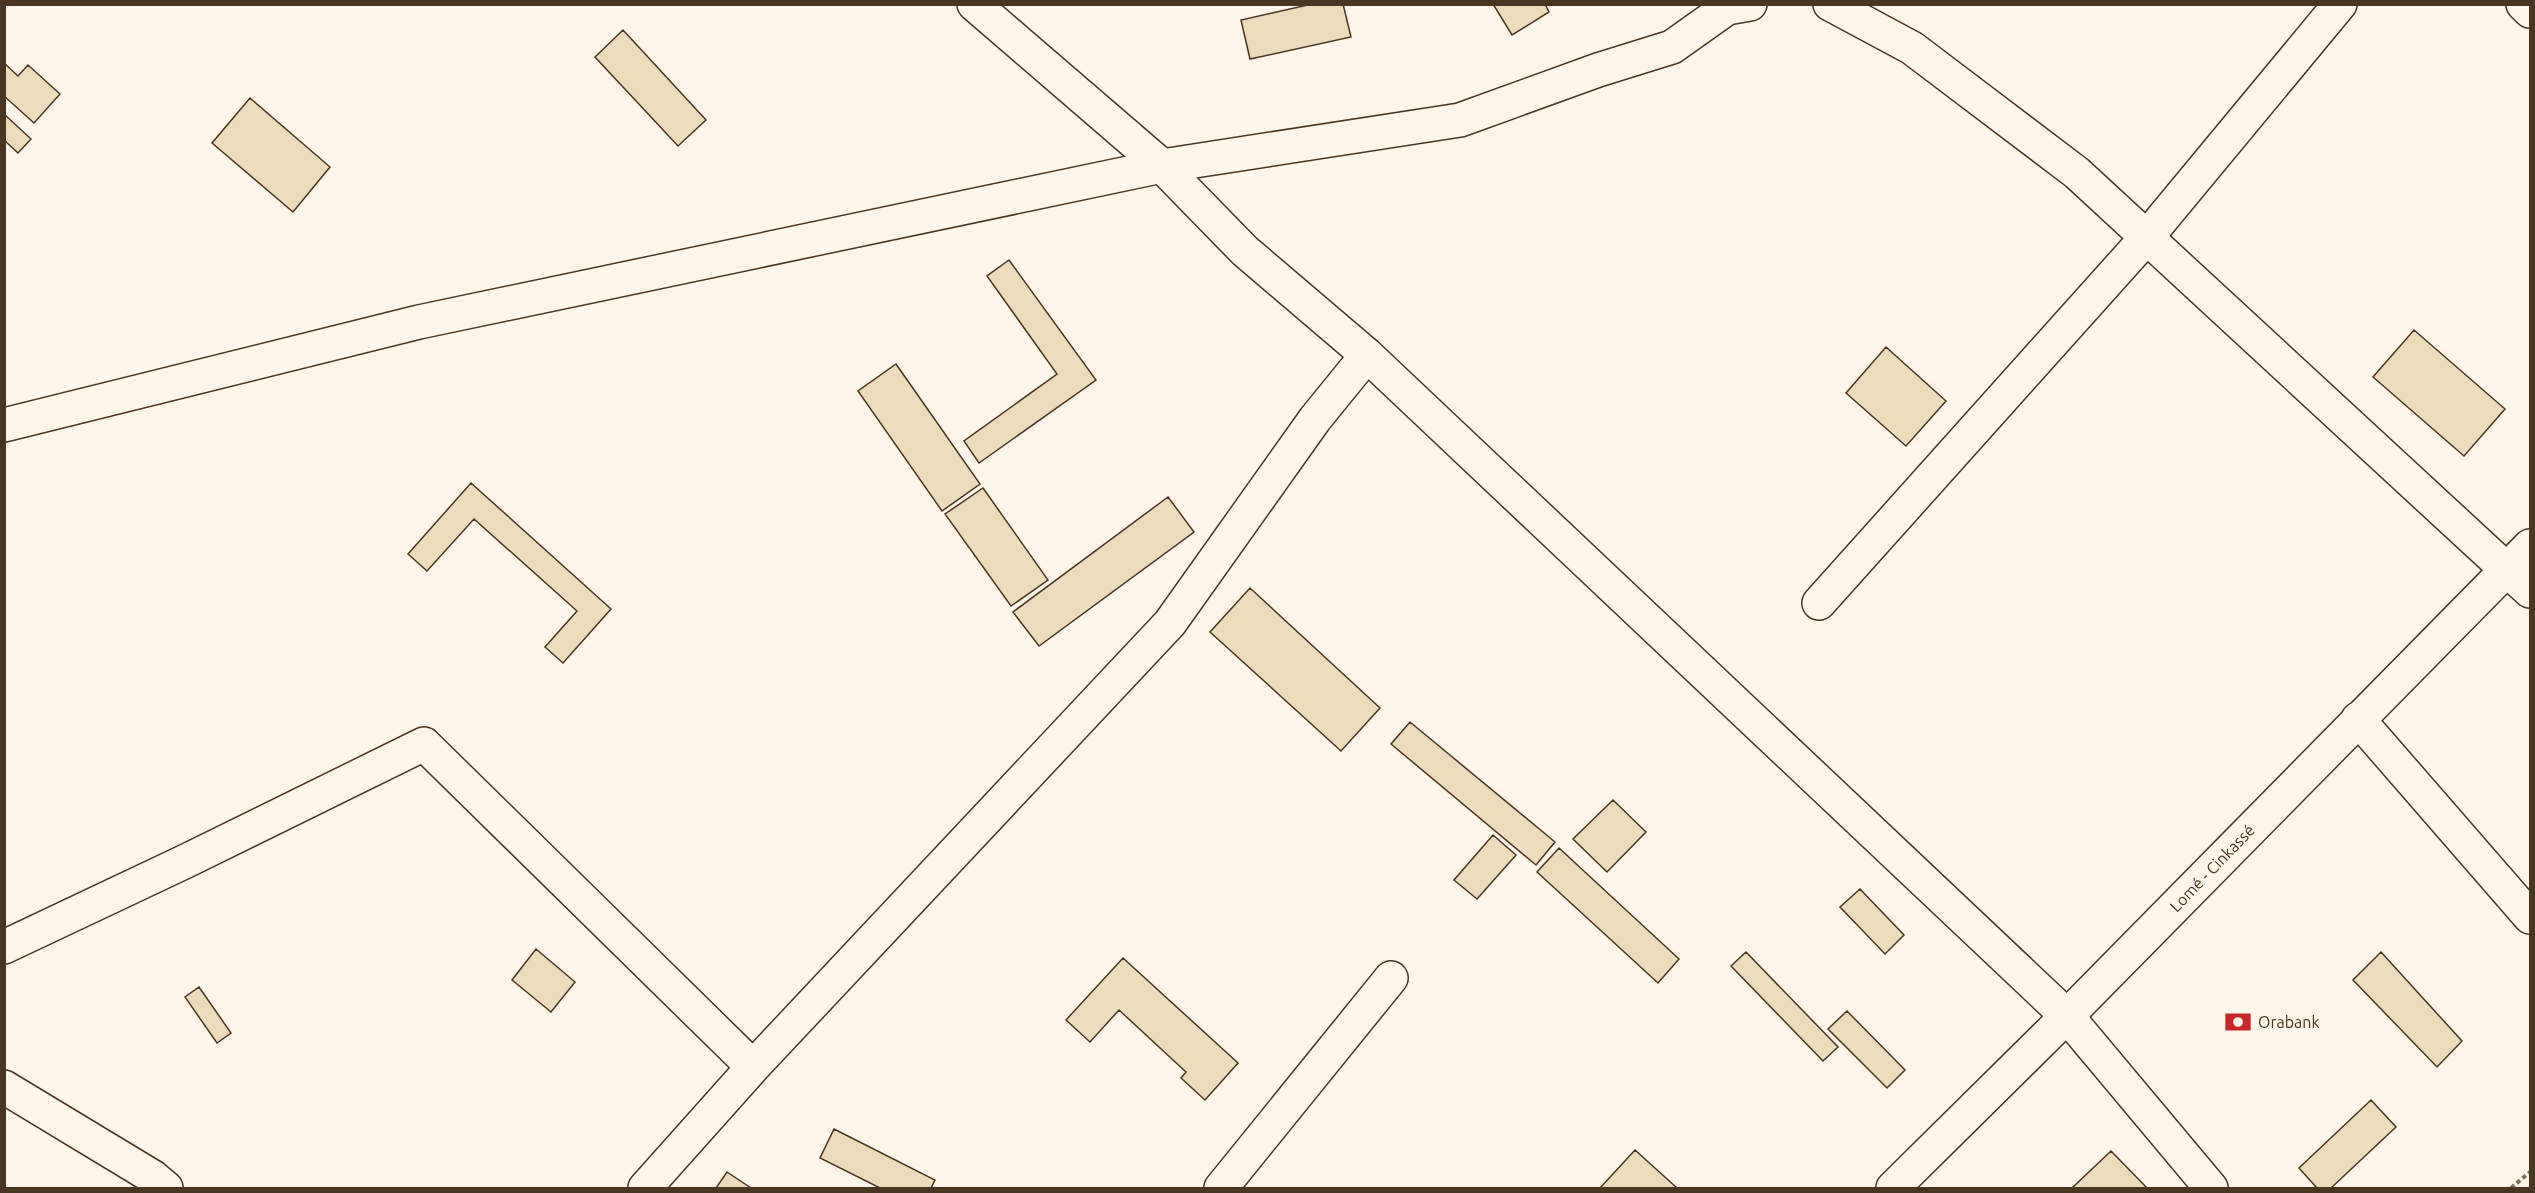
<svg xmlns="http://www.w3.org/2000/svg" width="2535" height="1193" font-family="Ubuntu,sans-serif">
<rect width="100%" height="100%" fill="#fbf6e9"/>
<path fill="#ecdcbc" stroke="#4a3520" stroke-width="1.5" d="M 1312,4 L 1343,4 L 1351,37 L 1250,59 L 1241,20 Z
M 1493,4 L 1545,4 L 1549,12 L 1512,35 Z
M 623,30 L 706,120 L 678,146 L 595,57 Z
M 4,63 L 18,76 L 28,65 L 60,94 L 34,123 L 4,96 Z
M 250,98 L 330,167 L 293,212 L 212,143 Z
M 4,114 L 31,139 L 18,153 L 4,140 Z
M 1009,260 L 1096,380 L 979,463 L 964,441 L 1057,374 L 987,276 Z
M 2414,330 L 2505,409 L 2464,456 L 2373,377 Z
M 1886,347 L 1946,401 L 1906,446 L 1846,393 Z
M 896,364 L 980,484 L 942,511 L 858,391 Z
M 471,483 L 611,609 L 563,663 L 545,647 L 577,611 L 474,519 L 427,571 L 408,554 Z
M 983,488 L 1048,580 L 1011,606 L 945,514 Z
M 1168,497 L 1194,532 L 1039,646 L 1013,612 Z
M 1250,588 L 1380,708 L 1341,751 L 1210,632 Z
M 1410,722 L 1555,842 L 1536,865 L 1391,744 Z
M 1613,800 L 1646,832 L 1607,872 L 1573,839 Z
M 1493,835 L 1516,855 L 1477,899 L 1454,880 Z
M 1559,848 L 1679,959 L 1658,983 L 1537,872 Z
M 1860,889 L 1904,935 L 1885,954 L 1840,907 Z
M 536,949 L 575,982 L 551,1012 L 512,980 Z
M 1746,952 L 1838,1047 L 1823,1061 L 1731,966 Z
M 2381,952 L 2462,1041 L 2437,1067 L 2353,980 Z
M 1123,958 L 1238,1063 L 1205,1100 L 1181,1078 L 1186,1072 L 1119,1010 L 1090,1042 L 1066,1020 Z
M 199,987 L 231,1033 L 217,1043 L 185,997 Z
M 1847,1011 L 1905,1070 L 1887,1088 L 1828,1029 Z
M 2371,1100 L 2396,1127 L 2331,1188 L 2317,1188 L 2299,1168 Z
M 834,1129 L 935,1180 L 931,1188 L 880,1188 L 820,1158 Z
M 1635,1150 L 1677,1188 L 1600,1188 Z
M 2111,1151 L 2147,1188 L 2072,1188 Z
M 727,1172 L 751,1188 L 716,1188 Z"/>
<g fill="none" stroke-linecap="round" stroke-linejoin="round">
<defs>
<path id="street" d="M 2523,4 L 2530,11
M 1367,355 L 2067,1016 L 2211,1188
M 2507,570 L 2530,591
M 1819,603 L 2147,237 L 2340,4
M 2358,719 L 2530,917
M 4,947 L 184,862 L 424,744 L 753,1067
M 4,1087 L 153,1177 L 166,1188
M 645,1188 L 753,1067 L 1170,623 L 1315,419 L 1367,355 L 1245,251 L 1162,166 L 974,4
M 1221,1188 L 1391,978"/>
<path id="primary" d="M 1830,4 L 1912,48 L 2077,173 L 2507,570
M 4,425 L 419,322 L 1162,166 L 1460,120 L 1598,70 L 1672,47 L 1727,8 L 1750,4"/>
<path id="highway" d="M 1893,1188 L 2067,1016 L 2530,546"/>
</defs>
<use href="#street" stroke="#4a3520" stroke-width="36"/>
<use href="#primary" stroke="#4a3520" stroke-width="36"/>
<use href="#highway" stroke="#4a3520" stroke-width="36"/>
<path stroke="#7f6f5c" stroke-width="4" stroke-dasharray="4.5 3" stroke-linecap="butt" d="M 2511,1188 L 2530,1172"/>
<use href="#street" stroke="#fbf6e9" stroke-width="33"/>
<use href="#primary" stroke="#fbf6e9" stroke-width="33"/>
<use href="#highway" stroke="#fbf6e9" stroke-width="33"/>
</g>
<defs>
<symbol id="bank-bare" viewBox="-9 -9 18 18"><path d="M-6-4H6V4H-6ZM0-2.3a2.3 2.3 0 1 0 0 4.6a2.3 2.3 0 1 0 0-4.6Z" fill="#c62828" stroke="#fbf6e9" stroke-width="2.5" paint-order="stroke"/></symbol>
</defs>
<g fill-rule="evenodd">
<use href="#bank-bare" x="2219" y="1003" width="38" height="38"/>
</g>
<g text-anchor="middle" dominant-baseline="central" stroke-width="4.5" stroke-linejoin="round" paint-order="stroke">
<g font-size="16" fill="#4a3520" stroke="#fbf6e9">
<text transform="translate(2212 868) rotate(-46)">Lomé - Cinkassé</text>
</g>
<g font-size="16" fill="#4a3520" stroke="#fbf6e9" text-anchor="start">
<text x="2258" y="1022">Orabank</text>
</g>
</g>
<rect width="2535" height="1193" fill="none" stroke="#4a3520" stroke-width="12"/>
</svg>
